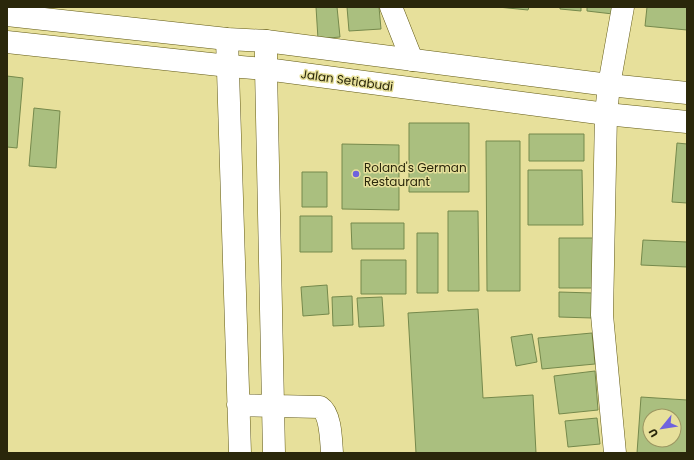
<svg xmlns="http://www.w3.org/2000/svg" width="694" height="460" font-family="Poppins,sans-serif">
<rect width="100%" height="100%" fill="#e7e09b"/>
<path fill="#aabf7f" stroke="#75894c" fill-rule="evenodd" d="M 316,7 L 337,7 L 340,37 L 318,39 Z
M 347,7 L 379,7 L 381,29 L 349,31 Z
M 498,7 L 529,7 L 528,10 Z
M 560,7 L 581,7 L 581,11 L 560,9 Z
M 587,7 L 614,7 L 613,14 L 587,11 Z
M 647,7 L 687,7 L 687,30 L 645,26 Z
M 7,76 L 23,78 L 17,148 L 7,147 Z
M 34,108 L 60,111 L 56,168 L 29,166 Z
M 409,123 L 469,123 L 469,192 L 409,192 Z
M 529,134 L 584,134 L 584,161 L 529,161 Z
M 486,141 L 520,141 L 520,291 L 487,291 Z
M 677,143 L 687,144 L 687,203 L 672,202 Z
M 342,144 L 399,145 L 399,210 L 342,209 Z
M 528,170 L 582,170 L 583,225 L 528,225 Z
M 302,172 L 327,172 L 327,207 L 302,207 Z
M 448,211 L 478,211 L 479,291 L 448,291 Z
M 300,216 L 332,216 L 332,252 L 300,252 Z
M 351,223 L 404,223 L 404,249 L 352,249 Z
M 417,233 L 438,233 L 438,293 L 417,293 Z
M 559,238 L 593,238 L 593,288 L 559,288 Z
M 643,240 L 687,242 L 687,267 L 641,265 Z
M 361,260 L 406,260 L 406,294 L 361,294 Z
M 327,285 L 329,314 L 303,316 L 301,287 Z
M 559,292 L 593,293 L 592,318 L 559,317 Z
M 352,296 L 353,325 L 333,326 L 332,297 Z
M 382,297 L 384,326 L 359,327 L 357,298 Z
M 478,309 L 483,398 L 533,395 L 536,453 L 416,453 L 408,313 Z
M 592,333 L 595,364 L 542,369 L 538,338 Z
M 532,334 L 537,362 L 516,366 L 511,337 Z
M 595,371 L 598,410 L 559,414 L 554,376 Z
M 641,397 L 687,400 L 687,453 L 637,453 ZM 650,416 L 674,416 L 674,440 L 650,440 Z
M 597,418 L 600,444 L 568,447 L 565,421 Z"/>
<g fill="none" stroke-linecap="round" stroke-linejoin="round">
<defs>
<path id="minor" d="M 391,7 L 412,60
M 227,39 L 240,453
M 266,41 L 266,69 L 274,453
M 238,405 L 320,407 C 331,414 331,440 332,453
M 615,453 L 602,315 L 606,114 L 609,85 L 623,7"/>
<path id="major" d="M 7,15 L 227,39 L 266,41 L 609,85 L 687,93
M 7,42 L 229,66 L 266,69 L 606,114 L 687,122"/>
</defs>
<use href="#minor" stroke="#625a14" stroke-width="23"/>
<use href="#major" stroke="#625a14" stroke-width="23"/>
<use href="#minor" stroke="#fff" stroke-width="22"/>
<use href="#major" stroke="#fff" stroke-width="22"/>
</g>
<circle fill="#6f63de" stroke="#e7e09b" stroke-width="1.5" cx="356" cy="174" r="4"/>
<g text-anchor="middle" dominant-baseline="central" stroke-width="3" stroke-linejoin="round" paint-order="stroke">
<g font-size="12" fill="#2a270b" stroke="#e7e09b">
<text transform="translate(347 80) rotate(8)">Jalan Setiabudi</text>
</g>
<g font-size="12" fill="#2a270b" stroke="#e7e09b" text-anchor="start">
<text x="364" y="167">Roland's German<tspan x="364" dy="14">Restaurant</tspan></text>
</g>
</g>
<rect width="694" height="460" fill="none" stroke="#2a270b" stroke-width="16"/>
<g transform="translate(662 428) rotate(240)"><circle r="19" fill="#e7e09b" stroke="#9b9661"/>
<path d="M0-3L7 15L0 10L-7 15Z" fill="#6f63de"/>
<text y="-6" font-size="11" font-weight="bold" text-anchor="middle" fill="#2a270b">U</text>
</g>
</svg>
